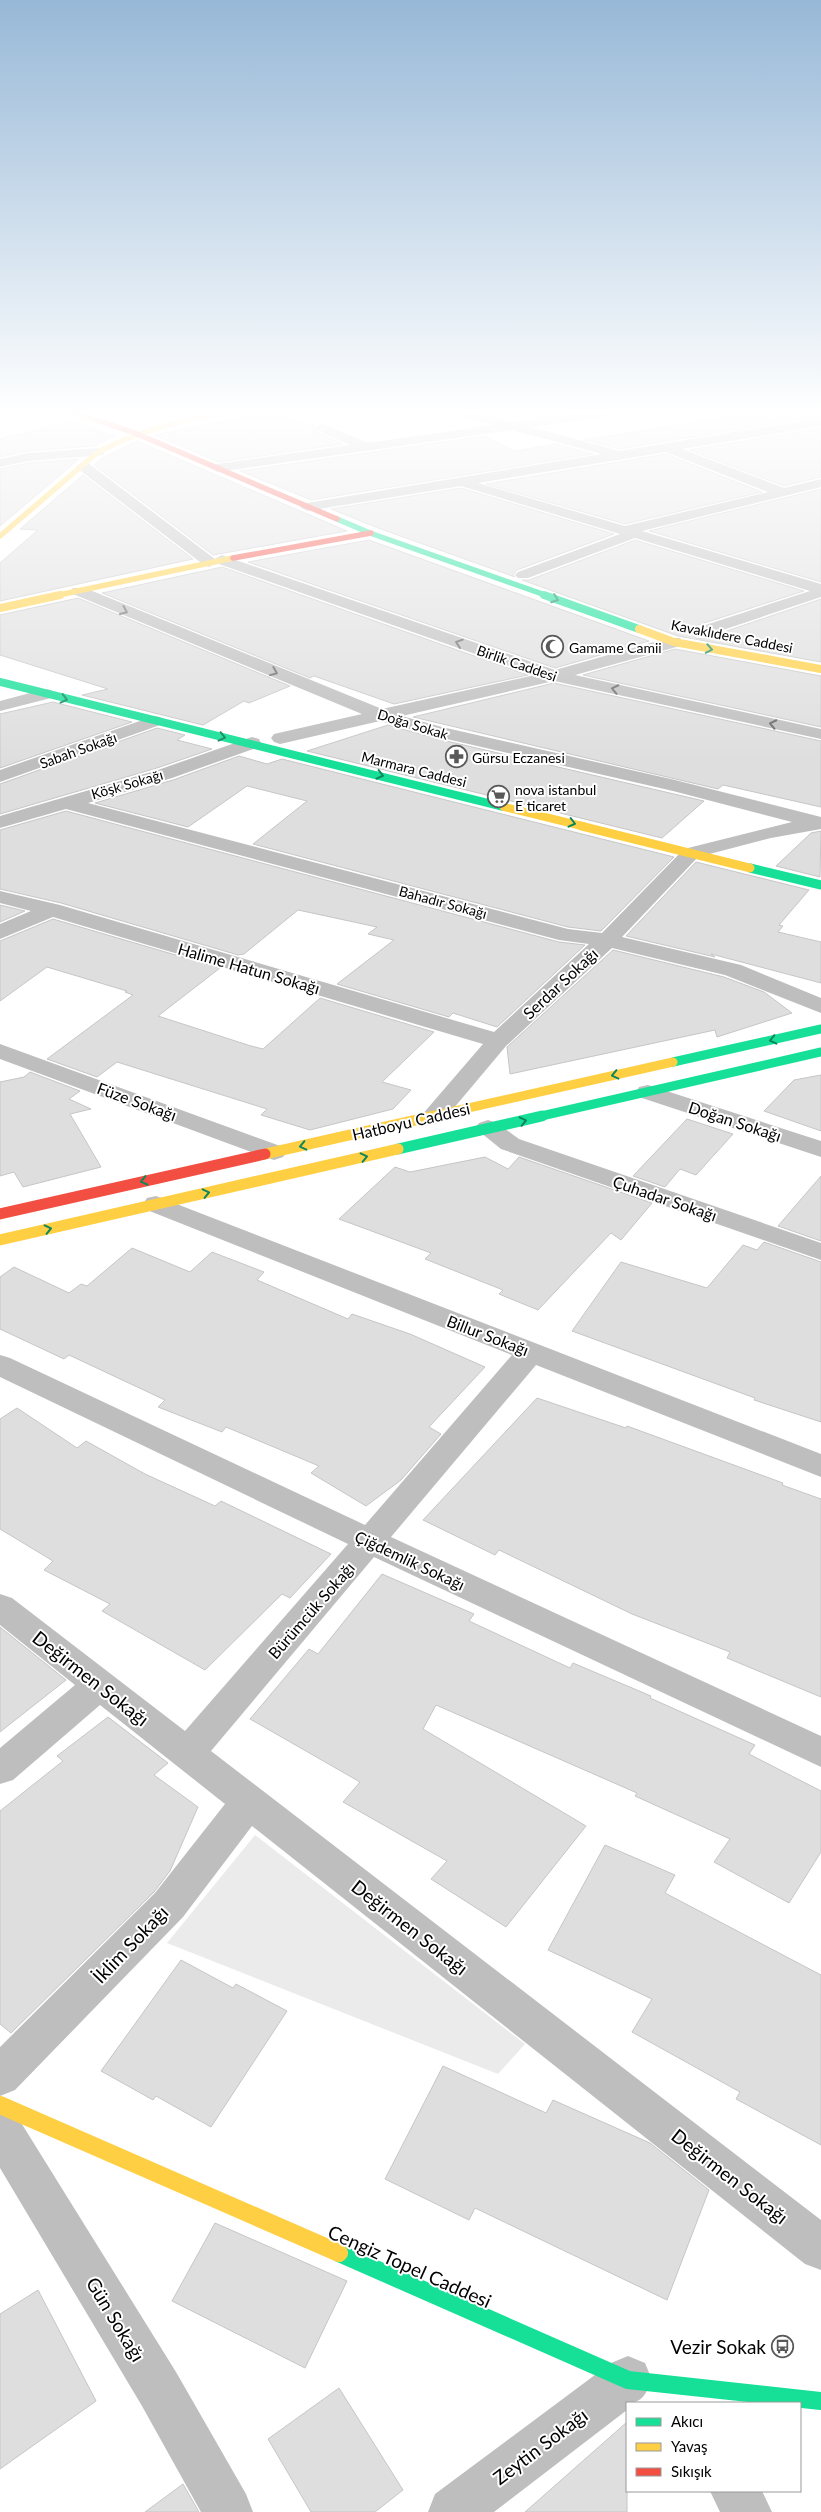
<svg xmlns="http://www.w3.org/2000/svg" width="821" height="2512" font-family="Lato,sans-serif">
<rect width="100%" height="100%" fill="#fff"/>
<path fill="#ebebeb" d="M 255,1835 L 525,2044 L 498,2074 L 167,1943 Z"/>
<path fill="#dedede" stroke="#c6c6c6" d="M 268,412 L 289,420 L 315,426 L 316,432 L 343,444 L 219,462 L 154,435 Z
M 759,412 L 821,412 L 821,416 L 619,449 L 584,440 Z
M 71,421 L 115,436 L 94,446 L 28,451 L 0,457 L 0,439 Z
M 821,428 L 821,477 L 784,486 L 689,450 Z
M 485,436 L 514,451 L 556,444 L 593,454 L 311,500 L 240,471 Z
M 137,441 L 347,531 L 213,555 L 94,465 L 104,457 Z
M 666,454 L 762,492 L 625,524 L 486,484 Z
M 79,459 L 0,526 L 0,469 L 28,463 Z
M 83,475 L 193,559 L 0,601 L 0,563 L 38,530 L 20,529 Z
M 461,488 L 614,534 L 517,570 L 513,575 L 515,577 L 378,528 L 331,509 Z
M 821,489 L 821,582 L 649,531 Z
M 369,540 L 649,641 L 555,668 L 248,562 Z
M 635,540 L 804,591 L 695,626 L 692,633 L 696,638 L 703,639 L 821,599 L 821,662 L 678,636 L 522,580 L 529,580 Z
M 222,567 L 528,675 L 394,704 L 314,676 L 310,678 L 102,593 Z
M 78,598 L 290,686 L 249,703 L 244,701 L 203,725 L 82,695 L 108,689 L 0,655 L 0,615 Z
M 675,649 L 821,676 L 821,727 L 583,675 Z
M 554,683 L 821,741 L 821,807 L 723,785 L 718,789 L 413,717 Z
M 53,702 L 132,722 L 0,768 L 0,714 Z
M 388,725 L 438,739 L 704,801 L 662,838 L 307,751 Z
M 157,728 L 185,735 L 177,740 L 212,749 L 157,768 L 0,814 L 0,784 Z
M 239,756 L 267,764 L 282,759 L 674,857 L 601,931 L 568,927 L 253,844 L 307,801 L 247,786 L 188,827 L 95,803 L 173,780 Z
M 66,811 L 559,942 L 585,945 L 497,1027 L 453,1013 L 449,1017 L 337,984 L 394,940 L 368,934 L 377,927 L 298,910 L 244,954 L 238,955 L 61,903 L 0,889 L 0,830 Z
M 821,831 L 820,877 L 776,866 L 811,833 Z
M 696,862 L 809,890 L 779,925 L 783,926 L 778,932 L 821,942 L 821,983 L 711,954 L 715,957 L 626,936 Z
M 0,905 L 25,911 L 0,922 Z
M 53,919 L 220,968 L 158,1016 L 251,1046 L 263,1049 L 320,998 L 434,1032 L 382,1082 L 411,1090 L 393,1109 L 310,1130 L 261,1115 L 267,1109 L 117,1062 L 97,1077 L 47,1059 L 133,995 L 125,992 L 127,991 L 47,967 L 0,1001 L 0,941 Z
M 613,950 L 724,977 L 764,992 L 792,1013 L 717,1037 L 715,1030 L 510,1074 L 507,1047 Z
M 30,1072 L 80,1091 L 69,1099 L 91,1109 L 70,1114 L 101,1167 L 23,1187 L 14,1172 L 0,1176 L 0,1082 L 24,1077 Z
M 821,1075 L 821,1131 L 764,1111 L 794,1080 Z
M 687,1119 L 733,1134 L 696,1175 L 680,1169 L 665,1187 L 633,1176 Z
M 485,1157 L 508,1169 L 519,1157 L 652,1203 L 621,1240 L 611,1233 L 538,1310 L 499,1294 L 503,1290 L 425,1259 L 431,1253 L 339,1219 L 395,1167 L 410,1172 Z
M 821,1176 L 821,1241 L 778,1226 Z
M 764,1242 L 821,1262 L 821,1422 L 754,1400 L 755,1398 L 572,1331 L 621,1262 L 707,1288 L 743,1245 L 757,1250 Z
M 132,1248 L 190,1272 L 212,1252 L 264,1272 L 257,1280 L 348,1319 L 352,1314 L 410,1334 L 485,1367 L 429,1427 L 441,1434 L 401,1480 L 366,1506 L 311,1473 L 319,1466 L 226,1427 L 222,1432 L 158,1407 L 165,1400 L 69,1355 L 64,1359 L 0,1329 L 0,1277 L 14,1267 L 69,1293 L 81,1284 L 87,1286 Z
M 537,1398 L 626,1428 L 627,1426 L 783,1483 L 782,1485 L 821,1499 L 821,1697 L 727,1658 L 730,1652 L 632,1614 L 499,1550 L 495,1555 L 423,1520 Z
M 17,1408 L 77,1448 L 86,1441 L 145,1474 L 215,1506 L 221,1501 L 331,1554 L 290,1598 L 282,1594 L 205,1670 L 102,1611 L 110,1604 L 44,1570 L 53,1561 L 0,1529 L 0,1419 Z
M 382,1574 L 474,1614 L 469,1621 L 570,1668 L 573,1663 L 651,1696 L 650,1698 L 755,1745 L 749,1754 L 821,1791 L 821,1852 L 789,1903 L 714,1862 L 730,1839 L 635,1796 L 637,1793 L 436,1705 L 423,1729 L 586,1826 L 506,1927 L 431,1879 L 447,1861 L 343,1802 L 360,1782 L 250,1719 L 309,1649 L 318,1654 Z
M 0,1627 L 66,1680 L 0,1732 Z
M 108,1717 L 168,1763 L 154,1775 L 198,1807 L 170,1871 L 154,1892 L 11,2033 L 0,2024 L 0,1811 L 63,1761 L 57,1756 Z
M 605,1845 L 675,1875 L 665,1893 L 821,1975 L 821,2145 L 736,2099 L 740,2092 L 632,2032 L 652,1999 L 548,1950 Z
M 181,1960 L 233,1988 L 236,1984 L 287,2011 L 211,2127 L 156,2096 L 153,2100 L 101,2071 Z
M 443,2066 L 546,2113 L 553,2100 L 650,2143 L 709,2190 L 667,2300 L 475,2208 L 469,2220 L 385,2179 Z
M 215,2223 L 347,2281 L 305,2368 L 172,2301 Z
M 38,2290 L 96,2401 L 0,2469 L 0,2314 Z
M 339,2388 L 403,2490 L 375,2512 L 311,2512 L 268,2439 Z
M 627,2422 L 627,2512 L 525,2512 Z
M 183,2484 L 199,2512 L 145,2512 Z"/>
<g fill="none" stroke-linecap="round" stroke-linejoin="round">
<path stroke="#b9b9b9" stroke-width="2" stroke-dasharray="0.5 1" stroke-linecap="butt" d="M 281,412 L 302,420"/>
<path fill="#bebebe" fill-rule="evenodd" d="M 454,412 L 474,412 L 512,422 L 583,412 L 615,412 L 609,416 L 531,427 L 619,451 L 821,418 L 821,426 L 682,449 L 784,488 L 821,479 L 821,487 L 642,531 L 821,584 L 821,597 L 702,637 L 696,636 L 694,632 L 696,628 L 810,591 L 635,538 L 528,578 L 518,578 L 515,575 L 518,572 L 620,534 L 461,486 L 307,511 L 300,507 L 307,503 L 602,454 L 512,430 L 217,472 L 210,468 L 217,464 L 350,445 L 317,430 L 316,427 L 322,423 L 367,443 L 493,425 L 456,415 ZM 666,452 L 768,492 L 625,526 L 478,483 Z
M 98,448 L 103,449 L 105,452 L 103,455 L 28,461 L 0,467 L 0,459 L 28,453 Z
M 83,462 L 88,463 L 215,559 L 222,555 L 227,557 L 555,670 L 668,638 L 680,638 L 682,642 L 680,646 L 575,675 L 821,729 L 821,739 L 554,681 L 402,716 L 442,727 L 675,780 L 821,817 L 821,829 L 771,838 L 698,857 L 622,937 L 741,965 L 821,998 L 821,1013 L 725,975 L 612,948 L 506,1046 L 443,1121 L 434,1124 L 425,1121 L 421,1116 L 483,1044 L 53,917 L 0,939 L 0,924 L 31,911 L 0,903 L 0,891 L 60,905 L 494,1032 L 589,944 L 559,940 L 66,809 L 0,828 L 0,816 L 158,770 L 252,737 L 259,739 L 261,743 L 259,747 L 172,778 L 88,803 L 568,929 L 602,933 L 684,849 L 792,822 L 673,791 L 438,737 L 380,721 L 280,744 L 274,742 L 271,738 L 274,734 L 362,714 L 73,594 L 71,591 L 73,588 L 85,588 L 382,709 L 535,675 L 216,563 L 209,567 L 204,565 L 78,469 L 76,466 Z
M 45,689 L 51,690 L 54,694 L 51,698 L 0,711 L 0,701 Z
M 154,716 L 160,717 L 163,721 L 160,725 L 0,782 L 0,770 Z
M 0,1044 L 283,1147 L 287,1152 L 283,1157 L 274,1160 L 265,1157 L 0,1059 Z
M 648,1085 L 821,1141 L 821,1157 L 639,1097 L 636,1092 L 639,1087 Z
M 488,1120 L 497,1123 L 519,1139 L 821,1243 L 821,1260 L 501,1149 L 475,1128 L 479,1123 Z
M 156,1196 L 821,1454 L 821,1477 L 536,1365 L 391,1537 L 821,1736 L 821,1767 L 374,1557 L 211,1751 L 821,2220 L 821,2270 L 805,2264 L 252,1826 L 183,1917 L 15,2090 L 0,2096 L 0,2047 L 155,1893 L 225,1804 L 100,1705 L 13,1780 L 0,1784 L 0,1748 L 75,1685 L 0,1625 L 0,1594 L 12,1598 L 185,1731 L 348,1544 L 0,1377 L 0,1355 L 10,1358 L 365,1525 L 512,1355 L 147,1210 L 143,1204 L 147,1198 Z
M 0,2107 L 15,2113 L 176,2372 L 246,2494 L 253,2512 L 201,2512 L 142,2406 L 0,2168 Z
M 628,2356 L 645,2363 L 652,2380 C 646,2393 643,2403 627,2403 L 627,2410 L 494,2512 L 428,2512 L 435,2494 L 611,2363 Z
M 710,2491 L 762,2491 L 772,2512 L 720,2512 Z"/>
<path stroke="#16e098" stroke-width="5.5" d="M 337,519 L 370,533 L 548,596"/>
<path stroke="#16e098" stroke-width="8" d="M 544,595 L 639,629
M 0,682 L 504,807"/>
<path stroke="#16e098" stroke-width="9" d="M 750,868 L 821,885
M 673,1062 L 821,1029
M 537,1117 L 821,1052"/>
<path stroke="#16e098" stroke-width="11" d="M 398,1149 L 542,1116"/>
<path stroke="#16e098" stroke-width="18" d="M 339,2253 L 628,2380 L 821,2401"/>
<path stroke="#ffcf43" stroke-width="5.5" d="M 0,536 L 98,452 C 142,429 187,418 236,412
M 54,596 L 233,558"/>
<path stroke="#ffcf43" stroke-width="8" d="M 0,608 L 60,595
M 639,629 L 674,642 L 821,669
M 504,807 L 586,827"/>
<path stroke="#ffcf43" stroke-width="9" d="M 581,826 L 750,868
M 428,1117 L 673,1062"/>
<path stroke="#ffcf43" stroke-width="11" d="M 265,1154 L 434,1116
M 0,1240 L 398,1149"/>
<path stroke="#ffcf43" stroke-width="18" d="M 0,2105 L 339,2253"/>
<path stroke="#f24e42" stroke-width="5.5" d="M 73,412 L 135,433
M 135,433 L 337,519
M 233,558 L 371,533"/>
<path stroke="#f24e42" stroke-width="11" d="M 0,1214 L 265,1154"/>
</g>
<defs><path id="oneway-chevron" d="M-2-3.5L2.5 0L-2 3.5" fill="none" stroke-width="1.6" stroke-linecap="round" stroke-linejoin="round" transform="scale(1.25)"/></defs>
<g stroke="#0d865b">
<use href="#oneway-chevron" transform="translate(555 599) rotate(20)"/>
<use href="#oneway-chevron" transform="translate(709 649) rotate(11)"/>
<use href="#oneway-chevron" transform="translate(64 699) rotate(14)"/>
<use href="#oneway-chevron" transform="translate(222 737) rotate(13)"/>
<use href="#oneway-chevron" transform="translate(380 775) rotate(14)"/>
<use href="#oneway-chevron" transform="translate(572 823) rotate(14)"/>
<use href="#oneway-chevron" transform="translate(773 1040) rotate(167)"/>
<use href="#oneway-chevron" transform="translate(615 1075) rotate(167)"/>
<use href="#oneway-chevron" transform="translate(523 1121) rotate(-13)"/>
<use href="#oneway-chevron" transform="translate(303 1146) rotate(167)"/>
<use href="#oneway-chevron" transform="translate(364 1157) rotate(-13)"/>
<use href="#oneway-chevron" transform="translate(144 1181) rotate(167)"/>
<use href="#oneway-chevron" transform="translate(206 1193) rotate(-13)"/>
<use href="#oneway-chevron" transform="translate(48 1229) rotate(-13)"/>
</g>
<g stroke="#686868">
<use href="#oneway-chevron" transform="translate(124 611) rotate(24)"/>
<use href="#oneway-chevron" transform="translate(459 643) rotate(-161)"/>
<use href="#oneway-chevron" transform="translate(274 672) rotate(22)"/>
<use href="#oneway-chevron" transform="translate(615 689) rotate(-168)"/>
<use href="#oneway-chevron" transform="translate(773 724) rotate(-168)"/>
</g>
<linearGradient id="sky" x2="0" y2="1"><stop stop-color="#97b8d7"/><stop offset="0.54" stop-color="#fff"/><stop offset="1" stop-color="#fff" stop-opacity="0"/></linearGradient>
<rect width="821" height="764" fill="url(#sky)"/>
<defs>
<symbol id="mosque-ring" viewBox="-11 -11 22 22"><circle r="9.5" fill="#fff" stroke="#595959" stroke-width="1.5"/><path d="M3.5-4.9A6 6 0 1 0 3.5 4.9A5 5 0 1 1 3.5-4.9Z" fill="#595959"/></symbol>
<symbol id="pharmacy-ring" viewBox="-11 -11 22 22"><circle r="9.5" fill="#fff" stroke="#595959" stroke-width="1.5"/><path d="M-2-6h4v4h4v4h-4v4h-4v-4h-4v-4h4Z" fill="#595959"/></symbol>
<symbol id="supermarket-ring" viewBox="-11 -11 22 22"><circle r="9.5" fill="#fff" stroke="#595959" stroke-width="1.5"/><path d="M-6-5.5h2.5l.6 2H6L4.5 2H-2.5L-4.4-4H-6ZM-1.5 3.2a1.3 1.3 0 1 0 .1 0ZM3 3.2a1.3 1.3 0 1 0 .1 0Z" fill="#595959"/></symbol>
<symbol id="bus-ring" viewBox="-11 -11 22 22"><circle r="9.5" fill="#fff" stroke="#595959" stroke-width="1.5"/><path d="M-5-6H5V4H4V6H2V4H-2V6H-4V4H-5ZM-3.5-4V0h7V-4ZM-3.5 1.2v1.5H-2V1.2ZM2 1.2v1.5H3.5V1.2Z" fill="#595959"/></symbol>
</defs>
<g fill-rule="evenodd">
<use href="#mosque-ring" x="540" y="634" width="25" height="25"/>
<use href="#pharmacy-ring" x="444" y="744" width="25" height="25"/>
<use href="#supermarket-ring" x="486" y="784" width="25" height="25"/>
<use href="#bus-ring" x="770" y="2334" width="25" height="25"/>
</g>
<g text-anchor="middle" dominant-baseline="central" stroke-width="4" stroke-linejoin="round" paint-order="stroke">
<g font-size="14" fill="#000" stroke="#fff">
<text transform="translate(732 636) rotate(11)">Kavaklıdere Caddesi</text>
<text transform="translate(517 663) rotate(19)">Birlik Caddesi</text>
<text transform="translate(413 724) rotate(17)">Doğa Sokak</text>
<text transform="translate(78 750) rotate(-20)">Sabah Sokağı</text>
<text transform="translate(414 769) rotate(14)">Marmara Caddesi</text>
<text transform="translate(127 784) rotate(-16)">Köşk Sokağı</text>
<text transform="translate(443 902) rotate(15)">Bahadır Sokağı</text>
</g>
<g font-size="14" fill="#000" stroke="#fff" text-anchor="start">
<text x="569" y="647">Gamame Camii</text>
<text x="472" y="757">Gürsu Eczanesi</text>
<text x="515" y="789">nova istanbul<tspan x="515" dy="16">E ticaret</tspan></text>
</g>
<g font-size="16" fill="#000" stroke="#fff">
<text transform="translate(249 968) rotate(16)">Halime Hatun Sokağı</text>
<text transform="translate(560 983) rotate(-43)">Serdar Sokağı</text>
<text transform="translate(137 1101) rotate(20)">Füze Sokağı</text>
<text transform="translate(411 1121) rotate(-13)">Hatboyu Caddesi</text>
<text transform="translate(735 1121) rotate(18)">Doğan Sokağı</text>
<text transform="translate(665 1198) rotate(19)">Çuhadar Sokağı</text>
<text transform="translate(488 1335) rotate(21)">Billur Sokağı</text>
<text transform="translate(410 1560) rotate(25)">Çiğdemlik Sokağı</text>
<text transform="translate(311 1610) rotate(-49)">Bürümcük Sokağı</text>
</g>
<g font-size="19" fill="#000" stroke="#fff">
<text transform="translate(91 1678) rotate(38)">Değirmen Sokağı</text>
<text transform="translate(410 1927) rotate(38)">Değirmen Sokağı</text>
<text transform="translate(130 1944) rotate(-46)">İklim Sokağı</text>
<text transform="translate(730 2176) rotate(38)">Değirmen Sokağı</text>
<text transform="translate(410 2266) rotate(24)">Cengiz Topel Caddesi</text>
<text transform="translate(116 2319) rotate(59)">Gün Sokağı</text>
<text transform="translate(540 2446) rotate(-37)">Zeytin Sokağı</text>
</g>
<g font-size="19" fill="#000" stroke="#fff" text-anchor="end">
<text x="766" y="2346">Vezir Sokak</text>
</g>
</g>
<rect x="626" y="2402" width="175" height="90" fill="#ffffff" stroke="#999999"/>
<rect x="636" y="2418" width="25" height="8" fill="#16e098" stroke="#999999"/>
<text x="671" y="2427" font-size="15" fill="#000000">Akıcı</text>
<rect x="636" y="2443" width="25" height="8" fill="#ffcf43" stroke="#999999"/>
<text x="671" y="2452" font-size="15" fill="#000000">Yavaş</text>
<rect x="636" y="2468" width="25" height="8" fill="#f24e42" stroke="#999999"/>
<text x="671" y="2477" font-size="15" fill="#000000">Sıkışık</text>
</svg>
